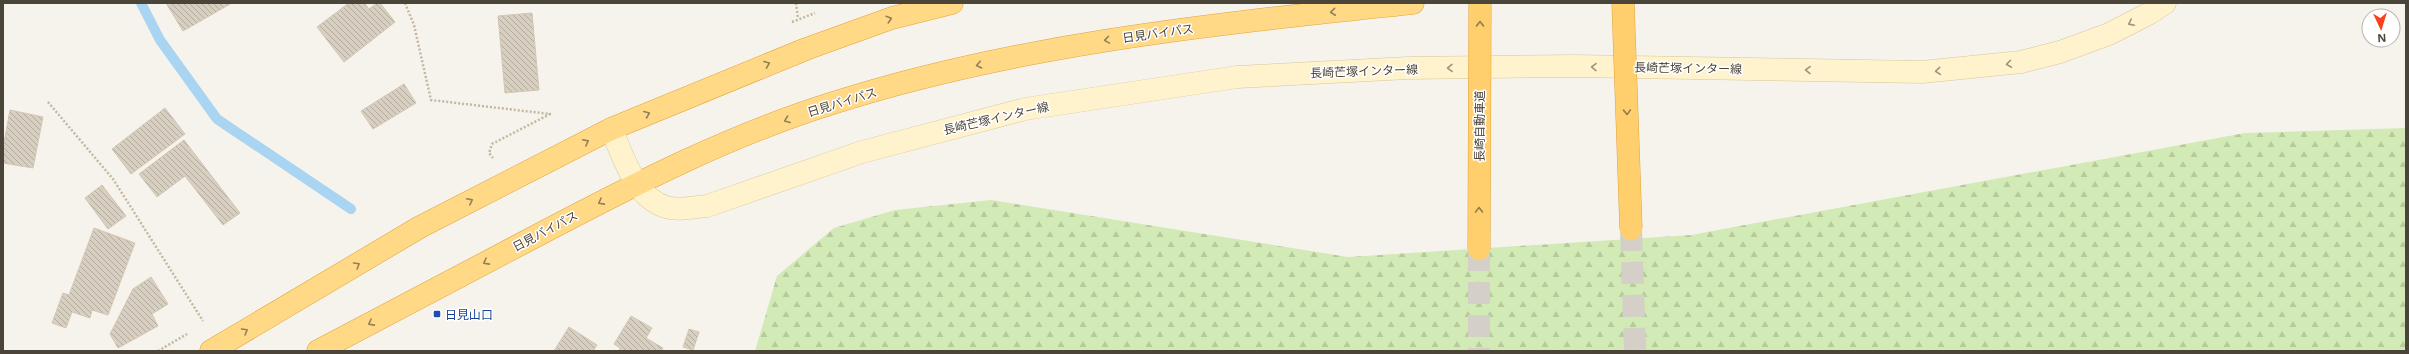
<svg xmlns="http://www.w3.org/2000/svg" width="2409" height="354" font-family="'Noto Sans','Noto Sans JP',sans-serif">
<defs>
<pattern id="forest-firs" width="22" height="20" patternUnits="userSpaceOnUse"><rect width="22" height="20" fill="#d2eab5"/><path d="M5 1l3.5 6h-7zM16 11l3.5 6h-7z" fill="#b6ca9c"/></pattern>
<pattern id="building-back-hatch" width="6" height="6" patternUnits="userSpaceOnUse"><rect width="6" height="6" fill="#d8cfc1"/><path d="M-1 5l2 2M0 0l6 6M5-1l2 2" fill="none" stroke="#b1aa9e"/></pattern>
</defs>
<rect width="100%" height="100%" fill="#f6f3ec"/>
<path fill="url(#forest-firs)" d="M 2406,128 L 2406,351 L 755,351 L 777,276 L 834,228 L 895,210 L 991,200 L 1348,257 L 1691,235 L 2245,133 Z"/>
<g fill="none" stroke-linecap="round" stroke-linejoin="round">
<path stroke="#a9d4f2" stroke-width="10" d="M 141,3 L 160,40 L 217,119 L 351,209"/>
</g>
<path fill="url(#building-back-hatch)" stroke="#d3c7b4" d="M 166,3 L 232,3 L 183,31 Z
M 349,3 L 364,3 L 369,9 L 377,3 L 380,3 L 395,22 L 344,62 L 317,27 Z
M 532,13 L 539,90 L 505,93 L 498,16 Z
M 404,84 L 416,103 L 373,129 L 361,111 Z
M 165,108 L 185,134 L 131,174 L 112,149 Z
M 10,110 L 43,117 L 33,168 L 3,163 L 3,148 Z
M 184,140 L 240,213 L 223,225 L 185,176 L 157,197 L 139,174 Z
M 102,185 L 126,216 L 108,229 L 85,198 Z
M 94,228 L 135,243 L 108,315 L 92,310 L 90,318 L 72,312 L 66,328 L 52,323 L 63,293 L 69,295 Z
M 151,277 L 168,304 L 152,314 L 158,326 L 118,348 L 110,334 L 133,289 Z
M 631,316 L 652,328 L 646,338 L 663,348 L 661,351 L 619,351 L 620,348 L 614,344 Z
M 569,327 L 597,345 L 593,351 L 554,351 Z
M 689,329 L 699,332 L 693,350 L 683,347 Z"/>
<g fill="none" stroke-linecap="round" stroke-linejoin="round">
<path stroke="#d4d0c8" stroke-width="22" stroke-dasharray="22 11" stroke-linecap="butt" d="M 1631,229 L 1635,351
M 1479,249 L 1479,351"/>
<defs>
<path id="secondary" d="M 611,129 C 624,157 634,197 666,207 C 679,211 694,207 707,206 L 862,152 L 1025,109 L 1237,77 L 1408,68 L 1574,66 L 1922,72 L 2021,62 L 2060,52 L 2109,34 L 2150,13 L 2165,3"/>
<path id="trunk" d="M 211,351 L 420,227 L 611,129 L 806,49 L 892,18 L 952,3
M 318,351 C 392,312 466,273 540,234 C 635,184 730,135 833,103 C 1021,43 1218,24 1413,3"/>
</defs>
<use href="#secondary" stroke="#d6c79b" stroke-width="23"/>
<use href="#trunk" stroke="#e0a43c" stroke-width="23"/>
<path stroke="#c4b79f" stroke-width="2.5" stroke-dasharray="2 2" stroke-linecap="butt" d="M 405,3 L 414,25 L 431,100 L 550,114 L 492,144 L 489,153 L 493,158
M 796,3 L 798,19
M 792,22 L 815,13
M 48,102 L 113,179 L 203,321
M 158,351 L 187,334"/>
<use href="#secondary" stroke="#fff3cd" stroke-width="22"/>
<use href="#trunk" stroke="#ffd985" stroke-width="22"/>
<defs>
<path id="motorway-bridge" d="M 1623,3 L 1631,229
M 1479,249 L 1480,3"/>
</defs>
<use href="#motorway-bridge" stroke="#e0a43c" stroke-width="23" stroke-linecap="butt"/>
<use href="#motorway-bridge" stroke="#ffcf6e" stroke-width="22"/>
</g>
<defs><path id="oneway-chevron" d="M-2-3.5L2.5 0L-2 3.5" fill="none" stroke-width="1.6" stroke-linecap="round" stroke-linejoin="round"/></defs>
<g stroke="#938057">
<use href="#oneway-chevron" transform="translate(1333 12) rotate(174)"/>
<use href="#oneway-chevron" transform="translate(889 19) rotate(-18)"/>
<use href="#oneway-chevron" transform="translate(1107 40) rotate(171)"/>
<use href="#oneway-chevron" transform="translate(767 64) rotate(-22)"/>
<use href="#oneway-chevron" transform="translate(979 65) rotate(168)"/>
<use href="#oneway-chevron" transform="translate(647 114) rotate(-22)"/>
<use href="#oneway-chevron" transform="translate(787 120) rotate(159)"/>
<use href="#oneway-chevron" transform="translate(586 142) rotate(-27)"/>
<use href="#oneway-chevron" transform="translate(470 201) rotate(-27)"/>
<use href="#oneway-chevron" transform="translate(601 202) rotate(152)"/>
<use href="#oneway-chevron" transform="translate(486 262) rotate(152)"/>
<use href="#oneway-chevron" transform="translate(357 265) rotate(-31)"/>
<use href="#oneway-chevron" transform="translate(371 323) rotate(152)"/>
<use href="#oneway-chevron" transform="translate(245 331) rotate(-31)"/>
</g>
<g stroke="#9c937c">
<use href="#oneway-chevron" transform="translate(2131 23) rotate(153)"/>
<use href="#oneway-chevron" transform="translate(2009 64) rotate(172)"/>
<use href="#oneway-chevron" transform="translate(1594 67) rotate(-179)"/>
<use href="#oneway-chevron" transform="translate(1450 68) rotate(179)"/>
<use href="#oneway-chevron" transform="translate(1808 70) rotate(-179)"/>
<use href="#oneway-chevron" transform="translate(1938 71) rotate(175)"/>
</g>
<g stroke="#937c4e">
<use href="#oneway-chevron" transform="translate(1480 24) rotate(-90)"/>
<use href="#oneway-chevron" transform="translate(1627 112) rotate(88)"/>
<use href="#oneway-chevron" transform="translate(1479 210) rotate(-90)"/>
</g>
<rect fill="#1a4fb4" stroke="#fff" stroke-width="1.5" x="433" y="310" width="8" height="8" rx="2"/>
<g text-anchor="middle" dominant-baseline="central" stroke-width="3" stroke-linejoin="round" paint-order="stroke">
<g font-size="12" fill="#4b4439" stroke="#fff">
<text transform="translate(1158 33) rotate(-8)">日見バイパス</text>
<text transform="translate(1688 68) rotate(1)">長崎芒塚インター線</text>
<text transform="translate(1364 71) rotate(-2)">長崎芒塚インター線</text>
<text transform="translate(842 102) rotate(-17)">日見バイパス</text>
<text transform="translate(996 118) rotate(-13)">長崎芒塚インター線</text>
<text transform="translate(1479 126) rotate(-90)">長崎自動車道</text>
<text transform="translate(545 231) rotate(-28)">日見バイパス</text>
</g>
<g font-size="12" fill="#164399" stroke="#fff" text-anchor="start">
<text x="445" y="314">日見山口</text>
</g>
</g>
<rect width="2409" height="354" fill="none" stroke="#4b4439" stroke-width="8"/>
<g transform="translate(2381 28) rotate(176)"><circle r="19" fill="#ffffff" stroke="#b7b4b0"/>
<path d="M0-3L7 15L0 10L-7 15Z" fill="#fc3f1d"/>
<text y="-6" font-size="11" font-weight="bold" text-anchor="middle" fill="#4b4439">N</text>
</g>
</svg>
